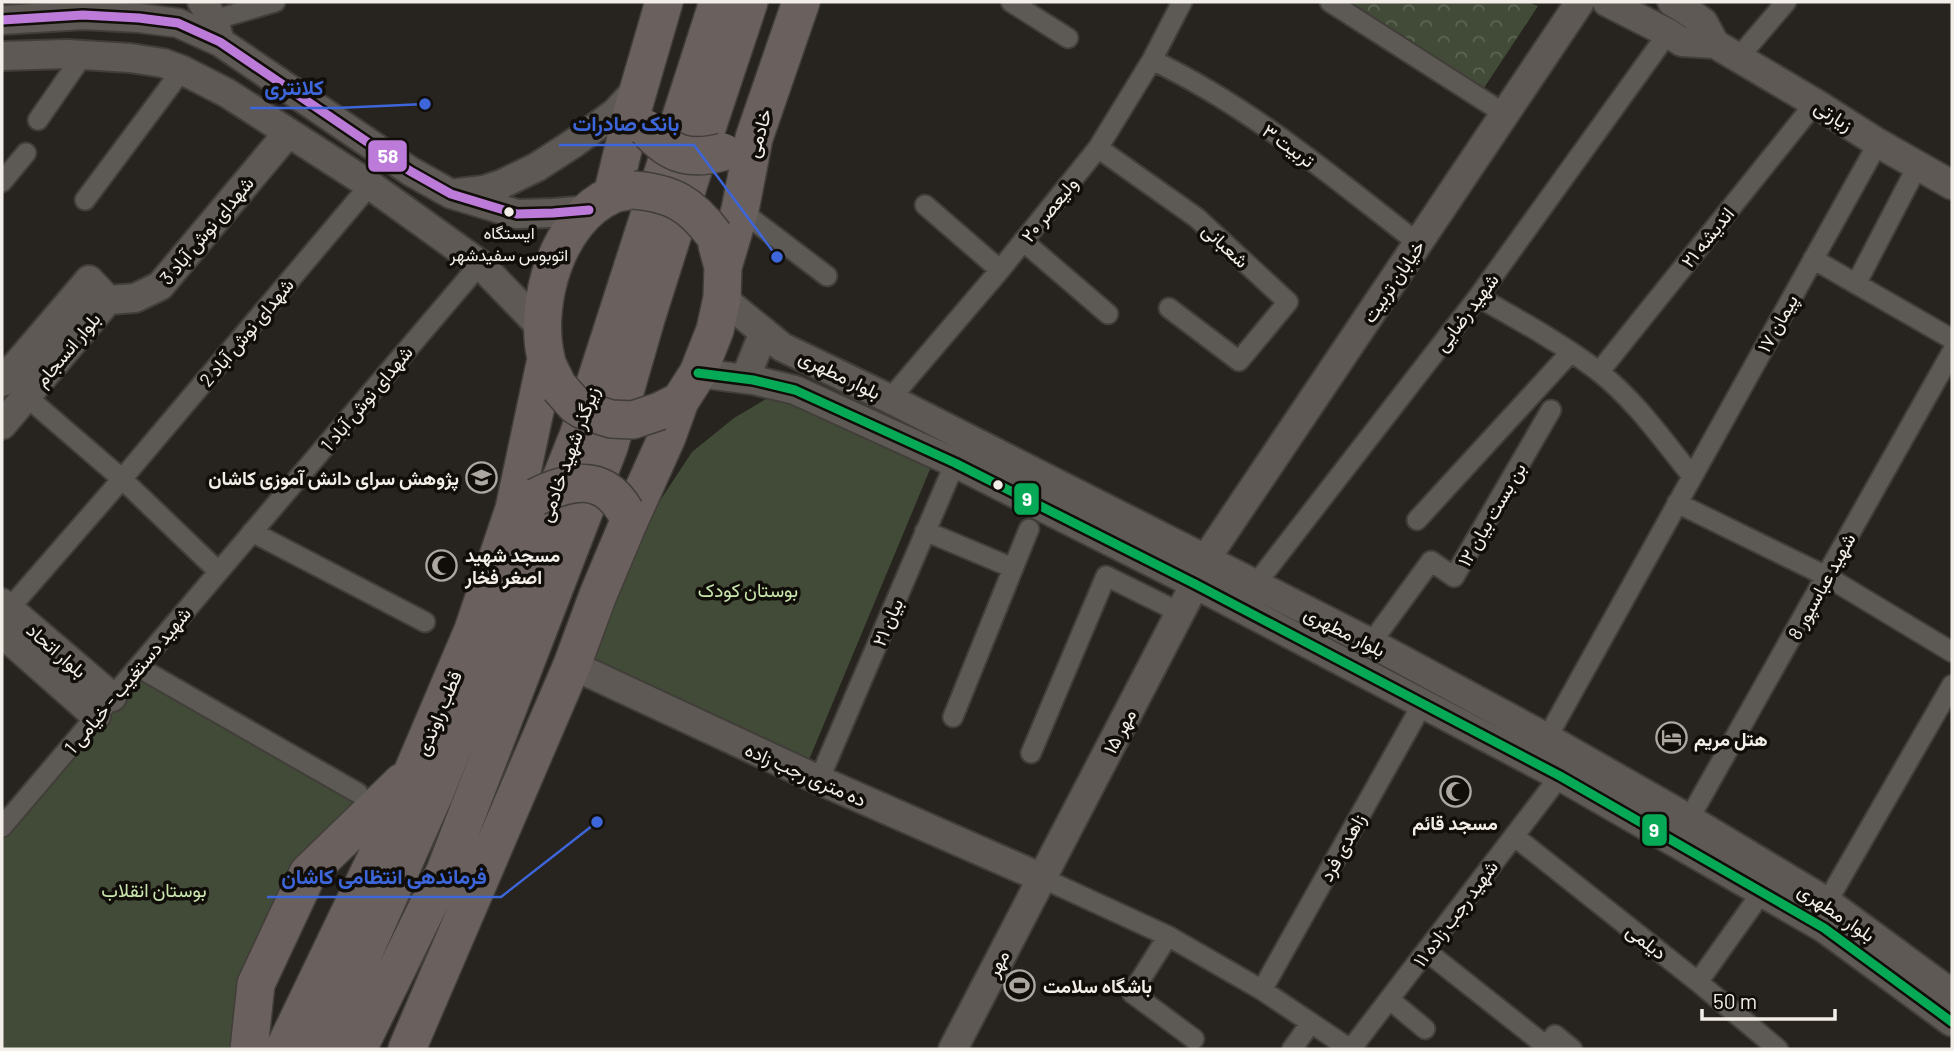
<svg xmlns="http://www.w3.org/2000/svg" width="1954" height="1051" font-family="Barlow,Vazirmatn,sans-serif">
<defs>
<pattern id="forest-crowns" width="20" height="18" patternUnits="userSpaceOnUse" patternTransform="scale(1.75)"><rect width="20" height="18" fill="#424b38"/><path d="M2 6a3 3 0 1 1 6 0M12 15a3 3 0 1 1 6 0" fill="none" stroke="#5e6555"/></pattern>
</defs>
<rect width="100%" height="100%" fill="#27231e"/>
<path fill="url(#forest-crowns)" d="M 1330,2 L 1527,2 L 1538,6 L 1478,97 Z"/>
<path fill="#424b38" d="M 771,396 L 931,467 L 806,767 L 585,659 L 638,534 L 692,452 L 734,418 Z
M 150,665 L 364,798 L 245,1049 L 2,1049 L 2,834 Z"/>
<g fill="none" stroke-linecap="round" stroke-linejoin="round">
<defs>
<path id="street" d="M 1011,2 L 1068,38
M 1330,2 L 1505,114
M 214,20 L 275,2
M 1739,57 L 1786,2
M 1152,60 C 1249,106 1333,177 1418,243
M 38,120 L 83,55
M 1098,148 L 1197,218 L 1288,302 L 1239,361 L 1169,308
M 2,182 L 26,153
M 85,200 L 182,70
M 925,205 L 1000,270
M 740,210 L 827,276
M 1023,241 L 1108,314
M 1813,259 L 1952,339
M 1856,284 L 1918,165
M 1478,297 C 1519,320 1561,343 1598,371 C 1635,400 1663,440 1692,476
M 1599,372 L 1815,103
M 27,397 L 122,479 L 218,571
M 890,399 L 1000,270 L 1098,148 L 1152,60 L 1182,2
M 1677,503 L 1826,576 L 1952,652
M 1417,520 L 1570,353
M 925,531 L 1013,568
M 252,532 L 425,622
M 1255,585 L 1478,297 L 1668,33
M 9,609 L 122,479 L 370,185
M 1371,643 L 1431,561 L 1454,577 L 1551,410
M 138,667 L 358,793
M 953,717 L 1029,529
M 1547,738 L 1878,143
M 1031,753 L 1106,576 L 1181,613
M 819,780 L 955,463
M 1689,819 L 1952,352
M 2,827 L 480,264
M 1514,836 L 1698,982 L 1778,1049
M 1042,878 L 1168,936 L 1262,990 L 1350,1049
M 1827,902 L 1952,685
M 1168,936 L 1132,993 L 1194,1039
M 1426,951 L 1546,1046
M 1698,982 L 1762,892
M 1262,990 L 1423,703
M 1389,999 L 1425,1029
M 1292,1049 L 1310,1024
M 1351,1049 L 1560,776
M 1543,1049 L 1555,1035 L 1572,1049"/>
<path id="secondary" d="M 202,2 L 214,20 L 220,42
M 1607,2 L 1668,33 L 1682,42 L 1715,44 L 1815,103 L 1878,143 L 1952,185
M 1672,2 L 1684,9 L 1703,22 L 1715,44
M 2,20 L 83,15 L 139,18 L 178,23 L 220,42 L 410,171 L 451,194 L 517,214 L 553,213 L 589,210
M 2,56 L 67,54 L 130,58 L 163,63 L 182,70 L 227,93 L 370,185 L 480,264 L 542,328
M 458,193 L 484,190 L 502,184 L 537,167 L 574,143 L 615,113 L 639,87
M 722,298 L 782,347 L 890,399 L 1371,643 L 1547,738 L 1689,819 L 1827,902 L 1952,994
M 108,300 L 135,298 L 160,286 L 288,133
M 698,373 L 753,380 L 795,390 L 955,463 L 1195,584 L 1560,776 L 1824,928 L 1952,1022
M 745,379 L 764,332
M 2,382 L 89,280 L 108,300
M 2,425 L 108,300
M 1205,560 L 1580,2
M 2,603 L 112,697
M 2,633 L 96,716
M 572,665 L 819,780 L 1042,878
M 953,1049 L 1195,584"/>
<path id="highway" d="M 612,195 L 634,105 L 664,2
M 723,267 L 740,210 L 754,138 L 801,2
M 556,382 C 553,375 547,366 546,358 C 533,303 557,219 612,195 C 618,192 627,192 633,190
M 660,411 L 680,401 L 698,373 L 715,330 L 722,298 L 723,267 L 717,245
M 249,1049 L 256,984 L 308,873 L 402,782
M 284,1049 L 375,860 L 473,630 L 514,509 L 546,359
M 321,1049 L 434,795 L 578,436 L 718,2
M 358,1049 L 445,871 L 609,447 L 646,319 L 696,161 L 749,2
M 407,1049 L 572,665 L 598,595 L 627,526 L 667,437 L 680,401"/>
</defs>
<use href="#street" stroke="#413e39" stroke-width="23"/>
<use href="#secondary" stroke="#413e39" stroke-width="32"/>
<use href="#highway" stroke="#413e39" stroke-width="40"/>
<use href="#street" stroke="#5d5954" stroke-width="19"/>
<use href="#secondary" stroke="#5e5955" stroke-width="28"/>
<use href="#highway" stroke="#6a605e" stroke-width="37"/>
<defs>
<path id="highway-bridge" d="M 647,129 C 670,155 689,161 723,152
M 633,190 C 672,193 691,204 714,235
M 559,387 L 575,405 L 583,410 L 611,419 L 633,420 L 660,411
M 536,497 C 570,480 603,473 625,511"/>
</defs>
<use href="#highway-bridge" stroke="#413e39" stroke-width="40" stroke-linecap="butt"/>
<use href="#highway-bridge" stroke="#6a605e" stroke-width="37"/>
<defs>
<path id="bus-1" d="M 2,20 L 83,15 L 139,18 L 178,23 L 220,42 L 410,171 L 451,194 L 517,214 L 553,213 L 589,210"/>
<path id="bus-2" d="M 698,373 L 753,380 L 795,390 L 955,463 L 1195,584 L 1560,776 L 1824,928 L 1952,1022"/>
</defs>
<use href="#bus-1" stroke="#110e09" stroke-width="14"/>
<use href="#bus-2" stroke="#110e09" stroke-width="14"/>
<use href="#bus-1" stroke="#bd7bd9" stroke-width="9"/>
<use href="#bus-2" stroke="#06aa56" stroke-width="9"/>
</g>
<defs>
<symbol id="school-ring" viewBox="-11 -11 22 22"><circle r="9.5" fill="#110e09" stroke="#aca7a1" stroke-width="1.5"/><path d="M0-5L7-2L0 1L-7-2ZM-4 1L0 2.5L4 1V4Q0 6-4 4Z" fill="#aca7a1"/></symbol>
<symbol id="mosque-ring" viewBox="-11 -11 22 22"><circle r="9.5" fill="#110e09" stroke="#aca7a1" stroke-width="1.5"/><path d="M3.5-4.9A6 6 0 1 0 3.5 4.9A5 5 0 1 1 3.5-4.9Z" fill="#aca7a1"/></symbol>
<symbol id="hotel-ring" viewBox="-11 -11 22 22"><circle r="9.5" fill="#110e09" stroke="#aca7a1" stroke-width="1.5"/><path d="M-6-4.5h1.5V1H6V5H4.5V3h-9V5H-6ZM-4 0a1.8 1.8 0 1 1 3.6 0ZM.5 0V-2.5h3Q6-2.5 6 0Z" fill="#aca7a1"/></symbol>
<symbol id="stadium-ring" viewBox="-11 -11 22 22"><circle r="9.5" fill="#110e09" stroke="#aca7a1" stroke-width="1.5"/><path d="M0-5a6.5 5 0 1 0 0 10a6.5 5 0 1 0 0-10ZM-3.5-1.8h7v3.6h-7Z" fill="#aca7a1"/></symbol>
</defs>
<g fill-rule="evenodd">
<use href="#school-ring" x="464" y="460" width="35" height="35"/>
<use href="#mosque-ring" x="424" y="548" width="35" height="35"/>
<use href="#hotel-ring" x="1654" y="720" width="35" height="35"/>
<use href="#mosque-ring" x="1438" y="774" width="35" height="35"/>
<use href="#stadium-ring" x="1002" y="968" width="35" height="35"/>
</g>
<g fill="#f3eee7" stroke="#110e09" stroke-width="2.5">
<circle cx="509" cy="212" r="6"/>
<circle cx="998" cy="485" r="6"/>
</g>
<g text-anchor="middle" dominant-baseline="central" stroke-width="7" stroke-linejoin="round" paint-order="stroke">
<g font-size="17" fill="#f3eee7" stroke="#110e09">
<text x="509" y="232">ایستگاه<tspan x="509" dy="22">اتوبوس سفیدشهر</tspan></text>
</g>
<g font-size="19" fill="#f3eee7" stroke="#110e09">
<text transform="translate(1834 115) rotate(32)">زیارتی</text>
<text transform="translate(758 133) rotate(-74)">خادمی</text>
<text transform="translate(1289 145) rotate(36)">تربیت ۳</text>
<text transform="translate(1049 209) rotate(-51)">ولیعصر ۲۰</text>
<text transform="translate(206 230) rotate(-50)">شهدای نوش آباد 3</text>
<text transform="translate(1707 237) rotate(-51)">اندیشه ۲۱</text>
<text transform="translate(1226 245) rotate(43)">شعبانی</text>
<text transform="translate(1393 281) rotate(-56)">خیابان تربیت</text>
<text transform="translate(1466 312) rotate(-53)">شهید رضایی</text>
<text transform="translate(1777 323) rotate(-61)">پیمان ۱۷</text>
<text transform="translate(246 332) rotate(-50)">شهدای نوش آباد 2</text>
<text transform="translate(67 349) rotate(-50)">بلوار انسجام</text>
<text transform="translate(840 374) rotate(26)">بلوار مطهری</text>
<text transform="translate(366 398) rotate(-50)">شهدای نوش آباد 1</text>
<text transform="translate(568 454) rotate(-70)">زیرگذر شهید خادمی</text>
<text transform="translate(1491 514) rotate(-60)">بن بست بیان ۱۲</text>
<text transform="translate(1821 586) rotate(-61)">شهید عباسپور 8</text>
<text transform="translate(887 622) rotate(-67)">بیان ۲۱</text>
<text transform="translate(1345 631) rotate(27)">بلوار مطهری</text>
<text transform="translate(57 650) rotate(41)">بلوار اتحاد</text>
<text transform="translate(127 680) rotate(-50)">شهید دستغیب - خیامی 1</text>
<text transform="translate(438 713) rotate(-67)">قطب راوندی</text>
<text transform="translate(1119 731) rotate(-62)">مهر ۱۵</text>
<text transform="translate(806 774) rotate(24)">ده متری رجب زاده</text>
<text transform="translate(1342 847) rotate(-61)">زاهدی فرد</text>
<text transform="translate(1837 912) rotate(34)">بلوار مطهری</text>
<text transform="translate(1455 913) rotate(-53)">شهید رجب زاده ۱۱</text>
<text transform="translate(1647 941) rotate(38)">دیلمی</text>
<text transform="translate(997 963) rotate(-62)">مهر</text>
</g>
<g font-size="19" font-weight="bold" fill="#f3eee7" stroke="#110e09" text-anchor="start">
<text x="459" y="477" text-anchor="end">پژوهش سرای دانش آموزی کاشان</text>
<text x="465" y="554">مسجد شهید<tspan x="465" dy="22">اصغر فخار</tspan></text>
<text x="1694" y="738">هتل مریم</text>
<text x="1455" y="822" text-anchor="middle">مسجد قائم</text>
<text x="1043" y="985">باشگاه سلامت</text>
</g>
<g font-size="19" fill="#c9e6ae" stroke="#110e09">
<text x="748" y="589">بوستان کودک</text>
<text x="154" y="889">بوستان انقلاب</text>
</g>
</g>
<path fill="none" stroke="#3d66da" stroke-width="2.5" d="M425 104L337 108H250M777 257L694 145H559M597 822L501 897H267"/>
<g fill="#3d66da" stroke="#110e09" stroke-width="2.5">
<circle cx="425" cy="104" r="7"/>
<circle cx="777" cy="257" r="7"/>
<circle cx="597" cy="822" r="7"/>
</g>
<g font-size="21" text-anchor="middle" font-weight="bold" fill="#3d66da" stroke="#110e09" stroke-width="7" stroke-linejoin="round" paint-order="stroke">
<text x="294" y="95">کلانتری</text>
<text x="626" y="131">بانک صادرات</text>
<text x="384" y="884">فرماندهی انتظامی کاشان</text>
</g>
<g stroke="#110e09" stroke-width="2.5">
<rect x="367" y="139" width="41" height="34" rx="7" fill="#bd7bd9"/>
<rect x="1013" y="482" width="27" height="34" rx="7" fill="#06aa56"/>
<rect x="1641" y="813" width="27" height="34" rx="7" fill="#06aa56"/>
</g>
<g font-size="19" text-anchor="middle" font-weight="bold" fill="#fff">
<text x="388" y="163">58</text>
<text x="1027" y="506">9</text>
<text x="1654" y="837">9</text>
</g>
<rect width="1954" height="1051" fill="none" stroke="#f3eee7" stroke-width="7"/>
<path d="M1702 1009v10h133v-10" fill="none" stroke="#f3eee7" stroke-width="3.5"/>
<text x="1713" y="1009" font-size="21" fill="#f3eee7" stroke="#110e09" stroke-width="5" paint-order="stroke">50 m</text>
</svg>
